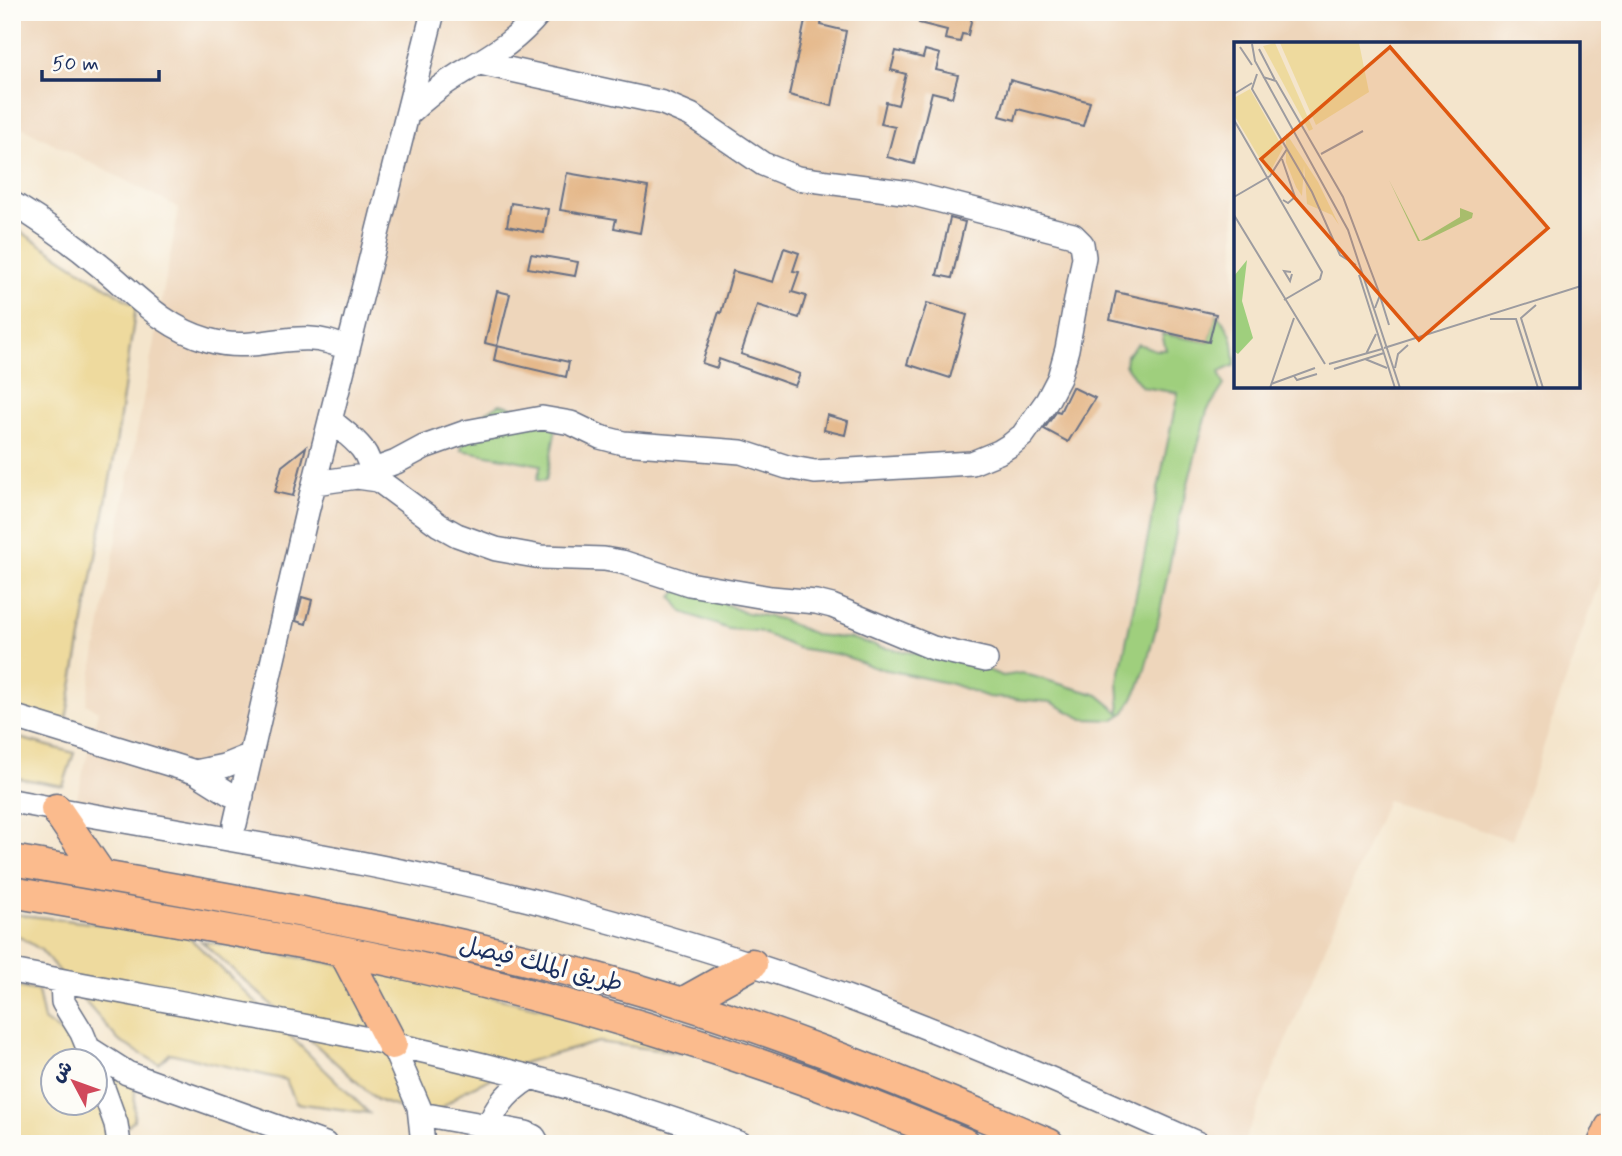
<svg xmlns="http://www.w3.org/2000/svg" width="1622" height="1156" font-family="Mynerve,'Playpen Sans Arabic',sans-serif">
<rect width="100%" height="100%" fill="#fdfcf7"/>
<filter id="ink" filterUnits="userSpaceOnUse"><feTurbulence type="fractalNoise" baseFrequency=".0143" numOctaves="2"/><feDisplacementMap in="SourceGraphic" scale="14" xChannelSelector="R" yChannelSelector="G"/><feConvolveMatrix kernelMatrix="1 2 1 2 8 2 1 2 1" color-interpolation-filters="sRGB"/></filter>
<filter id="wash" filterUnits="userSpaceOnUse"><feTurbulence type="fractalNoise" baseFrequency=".00686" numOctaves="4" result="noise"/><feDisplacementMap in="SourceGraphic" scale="28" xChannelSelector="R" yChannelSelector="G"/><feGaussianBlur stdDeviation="1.57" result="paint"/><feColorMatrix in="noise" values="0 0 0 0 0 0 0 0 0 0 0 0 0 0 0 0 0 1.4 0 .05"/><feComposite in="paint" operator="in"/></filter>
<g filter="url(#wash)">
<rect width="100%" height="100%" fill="#f4e5cc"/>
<path fill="#eed6bb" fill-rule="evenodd" d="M 12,12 L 1610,12 L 1610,549 L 1512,840 L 1387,800 L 1243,1144 L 1188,1144 L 652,930 L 73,814 L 98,711 L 86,704 L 179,208 L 12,122 ZM 1235,44 L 1578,44 L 1578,387 L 1235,387 Z"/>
<path fill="#9fcf7d" stroke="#5d7f6e" stroke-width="2" d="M 1216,314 C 1233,330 1234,342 1235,365 L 1219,372 L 1224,385 L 1207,411 L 1179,518 L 1159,617 L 1145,669 L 1139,687 L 1125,712 L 1113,720 L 1083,719 L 1051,702 L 988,697 L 952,684 L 873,667 L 842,655 L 797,648 L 758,631 L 728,629 L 683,612 L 672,597 L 678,590 L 697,591 L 743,612 L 780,619 L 816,635 L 854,639 L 880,647 L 966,662 L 1003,676 L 1022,673 L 1098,695 L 1120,713 L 1118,681 L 1178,393 L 1142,387 L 1125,365 L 1126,356 L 1138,344 L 1156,350 L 1166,350 L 1162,334 L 1209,342 Z
M 500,404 L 558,418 L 546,481 L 537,480 L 541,465 L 461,450 L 469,423 Z"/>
<path fill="#eeda9e" stroke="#84847e" stroke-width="2" d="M 12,226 L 136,306 L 114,458 L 65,725 L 12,708 Z
M 12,736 L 74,753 L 63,786 L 12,777 Z
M 12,914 L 186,934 L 369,1113 L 296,1103 L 286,1080 L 170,1053 L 159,1064 L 119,1041 L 41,950 L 12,932 Z
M 201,941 L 366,969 L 545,1009 L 680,1053 L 598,1042 L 526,1062 L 464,1091 L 429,1118 L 377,1100 Z
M 12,986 L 38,991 L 44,1020 L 74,1042 L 85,1061 L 52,1062 L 52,1104 L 94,1104 L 95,1077 L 111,1144 L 12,1144 Z
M 114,1074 L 135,1088 L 134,1120 L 126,1127 L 111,1082 Z"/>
<g id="blocks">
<path fill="#e5b98c" d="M 807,12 L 823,12 L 821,25 L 846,31 L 832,106 L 789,95 Z
M 922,12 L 973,12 L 968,35 L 962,34 L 960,42 L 945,39 L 947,30 L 919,23 Z
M 925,50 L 940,54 L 936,70 L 958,75 L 952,97 L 932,92 L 914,164 L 887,157 L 895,127 L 881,124 L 886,102 L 898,105 L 906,74 L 891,70 L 896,51 L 923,58 Z
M 1010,80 L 1090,102 L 1083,126 L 1018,109 L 1015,120 L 1000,116 Z
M 567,173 L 648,187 L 640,233 L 614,228 L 616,219 L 560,210 Z
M 511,203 L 548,209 L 544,233 L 507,226 Z
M 950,218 L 965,222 L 952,278 L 937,275 Z
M 784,248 L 799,253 L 793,271 L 799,272 L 792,292 L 806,296 L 799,318 L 757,305 L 741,354 L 800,374 L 795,386 L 719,359 L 717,368 L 702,363 L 719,312 L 721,313 L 733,271 L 773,282 Z
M 531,254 L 578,262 L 575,276 L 528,268 Z
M 497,291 L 510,294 L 497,346 L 485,343 Z
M 1116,292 L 1216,314 L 1209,342 L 1110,320 Z
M 927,303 L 967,315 L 950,378 L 907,364 Z
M 497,346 L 569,362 L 566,377 L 494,360 Z
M 1072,387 L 1095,398 L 1068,442 L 1044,429 L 1057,411 L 1060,412 Z
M 827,415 L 848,421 L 845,435 L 824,430 Z
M 306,447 L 293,496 L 275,492 L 282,466 Z
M 302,597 L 312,600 L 306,624 L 296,621 Z"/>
</g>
</g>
<g filter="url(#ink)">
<use href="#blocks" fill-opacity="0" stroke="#676f84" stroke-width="2"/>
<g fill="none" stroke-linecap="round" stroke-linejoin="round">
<defs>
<path id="minor" d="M 407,115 C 423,100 440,86 458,75 C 491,55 515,43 540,12
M 12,203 C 43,222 72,242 99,265 C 134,293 162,327 208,340 C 260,356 295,323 348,349
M 330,420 C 350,437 372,449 371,477
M 371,471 L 396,462 L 424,447 L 466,432 L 542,418 L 571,423 L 600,437 L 623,443 L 741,452 L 787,467 L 815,472 L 972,463 L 999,452 L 1012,444 L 1023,435 L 1047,401 L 1059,378 L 1067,349 L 1084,257 L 1082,244 L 1073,235 L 910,193 L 797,178 L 763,164 L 691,115 L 663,103 L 480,63
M 315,483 L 357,477 L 378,480 L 439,525 L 457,535 L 496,549 L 541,557 L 604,559 L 622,562 L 689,584 L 771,598 L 816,602 L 832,606 L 933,648 L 986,660
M 12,716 L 195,772 L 230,794 L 242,796
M 195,772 L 224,766 L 251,755
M 12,801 C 194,835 377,860 557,907 C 659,934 761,965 860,1002 C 975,1045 1088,1094 1199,1144
M 235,824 L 307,512 L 433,12
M 12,971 C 257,1019 507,1054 741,1144
M 62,981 L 63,1002 L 82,1033 L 94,1062
M 392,1044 L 419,1107 L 423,1144
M 88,1048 L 127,1073 L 325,1144
M 94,1063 L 116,1124 L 119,1144
M 421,1114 L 526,1133 L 534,1137 L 538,1144
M 484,1144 C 490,1113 504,1093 531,1077"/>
<path id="major" d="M 56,809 L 102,876
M 12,860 C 208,895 404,926 597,978 C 753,1020 901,1080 1049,1144
M 12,892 C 144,916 277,936 408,965 C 600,1008 785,1066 966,1144
M 344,952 L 392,1044
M 682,1003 L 752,964
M 1603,1144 L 1610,1128"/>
</defs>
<use href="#minor" stroke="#676f84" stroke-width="26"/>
<use href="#major" stroke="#676f84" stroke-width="33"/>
<use href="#minor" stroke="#fff" stroke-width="23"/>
<use href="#major" stroke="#fbbb8d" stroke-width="30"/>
</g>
</g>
<g text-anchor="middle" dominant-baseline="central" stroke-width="7" stroke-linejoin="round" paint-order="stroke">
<g font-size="24" fill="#1b2f5e" stroke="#fdfcf7">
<text transform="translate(541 965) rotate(14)">طريق الملك فيصل</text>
</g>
</g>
<g transform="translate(1234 42)">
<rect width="346" height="346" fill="#f4e5cc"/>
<path d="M 155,138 L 186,199 L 226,175 L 226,166 L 239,171 L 238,176 L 193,198 L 184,199 ZM 13,218 L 8,259 L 19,296 L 4,312 L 0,309 L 0,234 Z" fill="#9fcf7d"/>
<path d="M 41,1 L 79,87 L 75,89 L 29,4 ZM 46,1 L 125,1 L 135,50 L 82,83 ZM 16,47 L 49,106 L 35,132 L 0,73 L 0,56 ZM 52,91 L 84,140 L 105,183 L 98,173 L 73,162 L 70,123 L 68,154 L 62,145 L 52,120 Z" fill="#eeda9e"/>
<path fill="none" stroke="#9d9ca0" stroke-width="2" d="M 18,2 L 21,19 L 114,188 L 166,346M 6,5 L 18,23M 25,7 L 41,38M 23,32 L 18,47 L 78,150 L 106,213 L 122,223M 29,35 L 42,39 L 109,155 L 146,253 L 141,266M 0,52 L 18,41M 0,78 L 88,230 L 86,237 L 50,258M 87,112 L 129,89M 48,117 L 61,155 L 54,161 L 49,158M 0,155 L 36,134 L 53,107M 0,173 L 91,322M 57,230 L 50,229 L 56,239 L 58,232M 125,233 L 161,346M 146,254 L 155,283M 302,263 L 287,276 L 309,346M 256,277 L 282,277 L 304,346M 150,306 L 347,244M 132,312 L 142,292M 131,317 L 153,326M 95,322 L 148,307M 161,326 L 164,312 L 174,303M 100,327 L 150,311M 60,334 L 63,338 L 83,332M 37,342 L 81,326M 36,346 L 60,276"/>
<path fill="#de5710" fill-opacity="0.15" stroke="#de5710" stroke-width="3.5" d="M 156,5 L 314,186 L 185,298 L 27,117 Z"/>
<rect width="346" height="346" fill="none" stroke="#1b2f5e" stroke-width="3.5"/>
</g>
<rect width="1622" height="1156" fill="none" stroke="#fdfcf7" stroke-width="42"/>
<g transform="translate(74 1082) rotate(311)"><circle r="33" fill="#fdfcf7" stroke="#a3aaba" stroke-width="2"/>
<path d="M0-5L12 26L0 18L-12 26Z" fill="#d1495b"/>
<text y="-10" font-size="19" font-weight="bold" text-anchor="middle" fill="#1b2f5e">ش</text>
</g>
<path d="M42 70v10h117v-10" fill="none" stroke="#1b2f5e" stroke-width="3.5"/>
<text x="52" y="70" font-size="21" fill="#1b2f5e" stroke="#fdfcf7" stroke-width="5" paint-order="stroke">50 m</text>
</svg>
